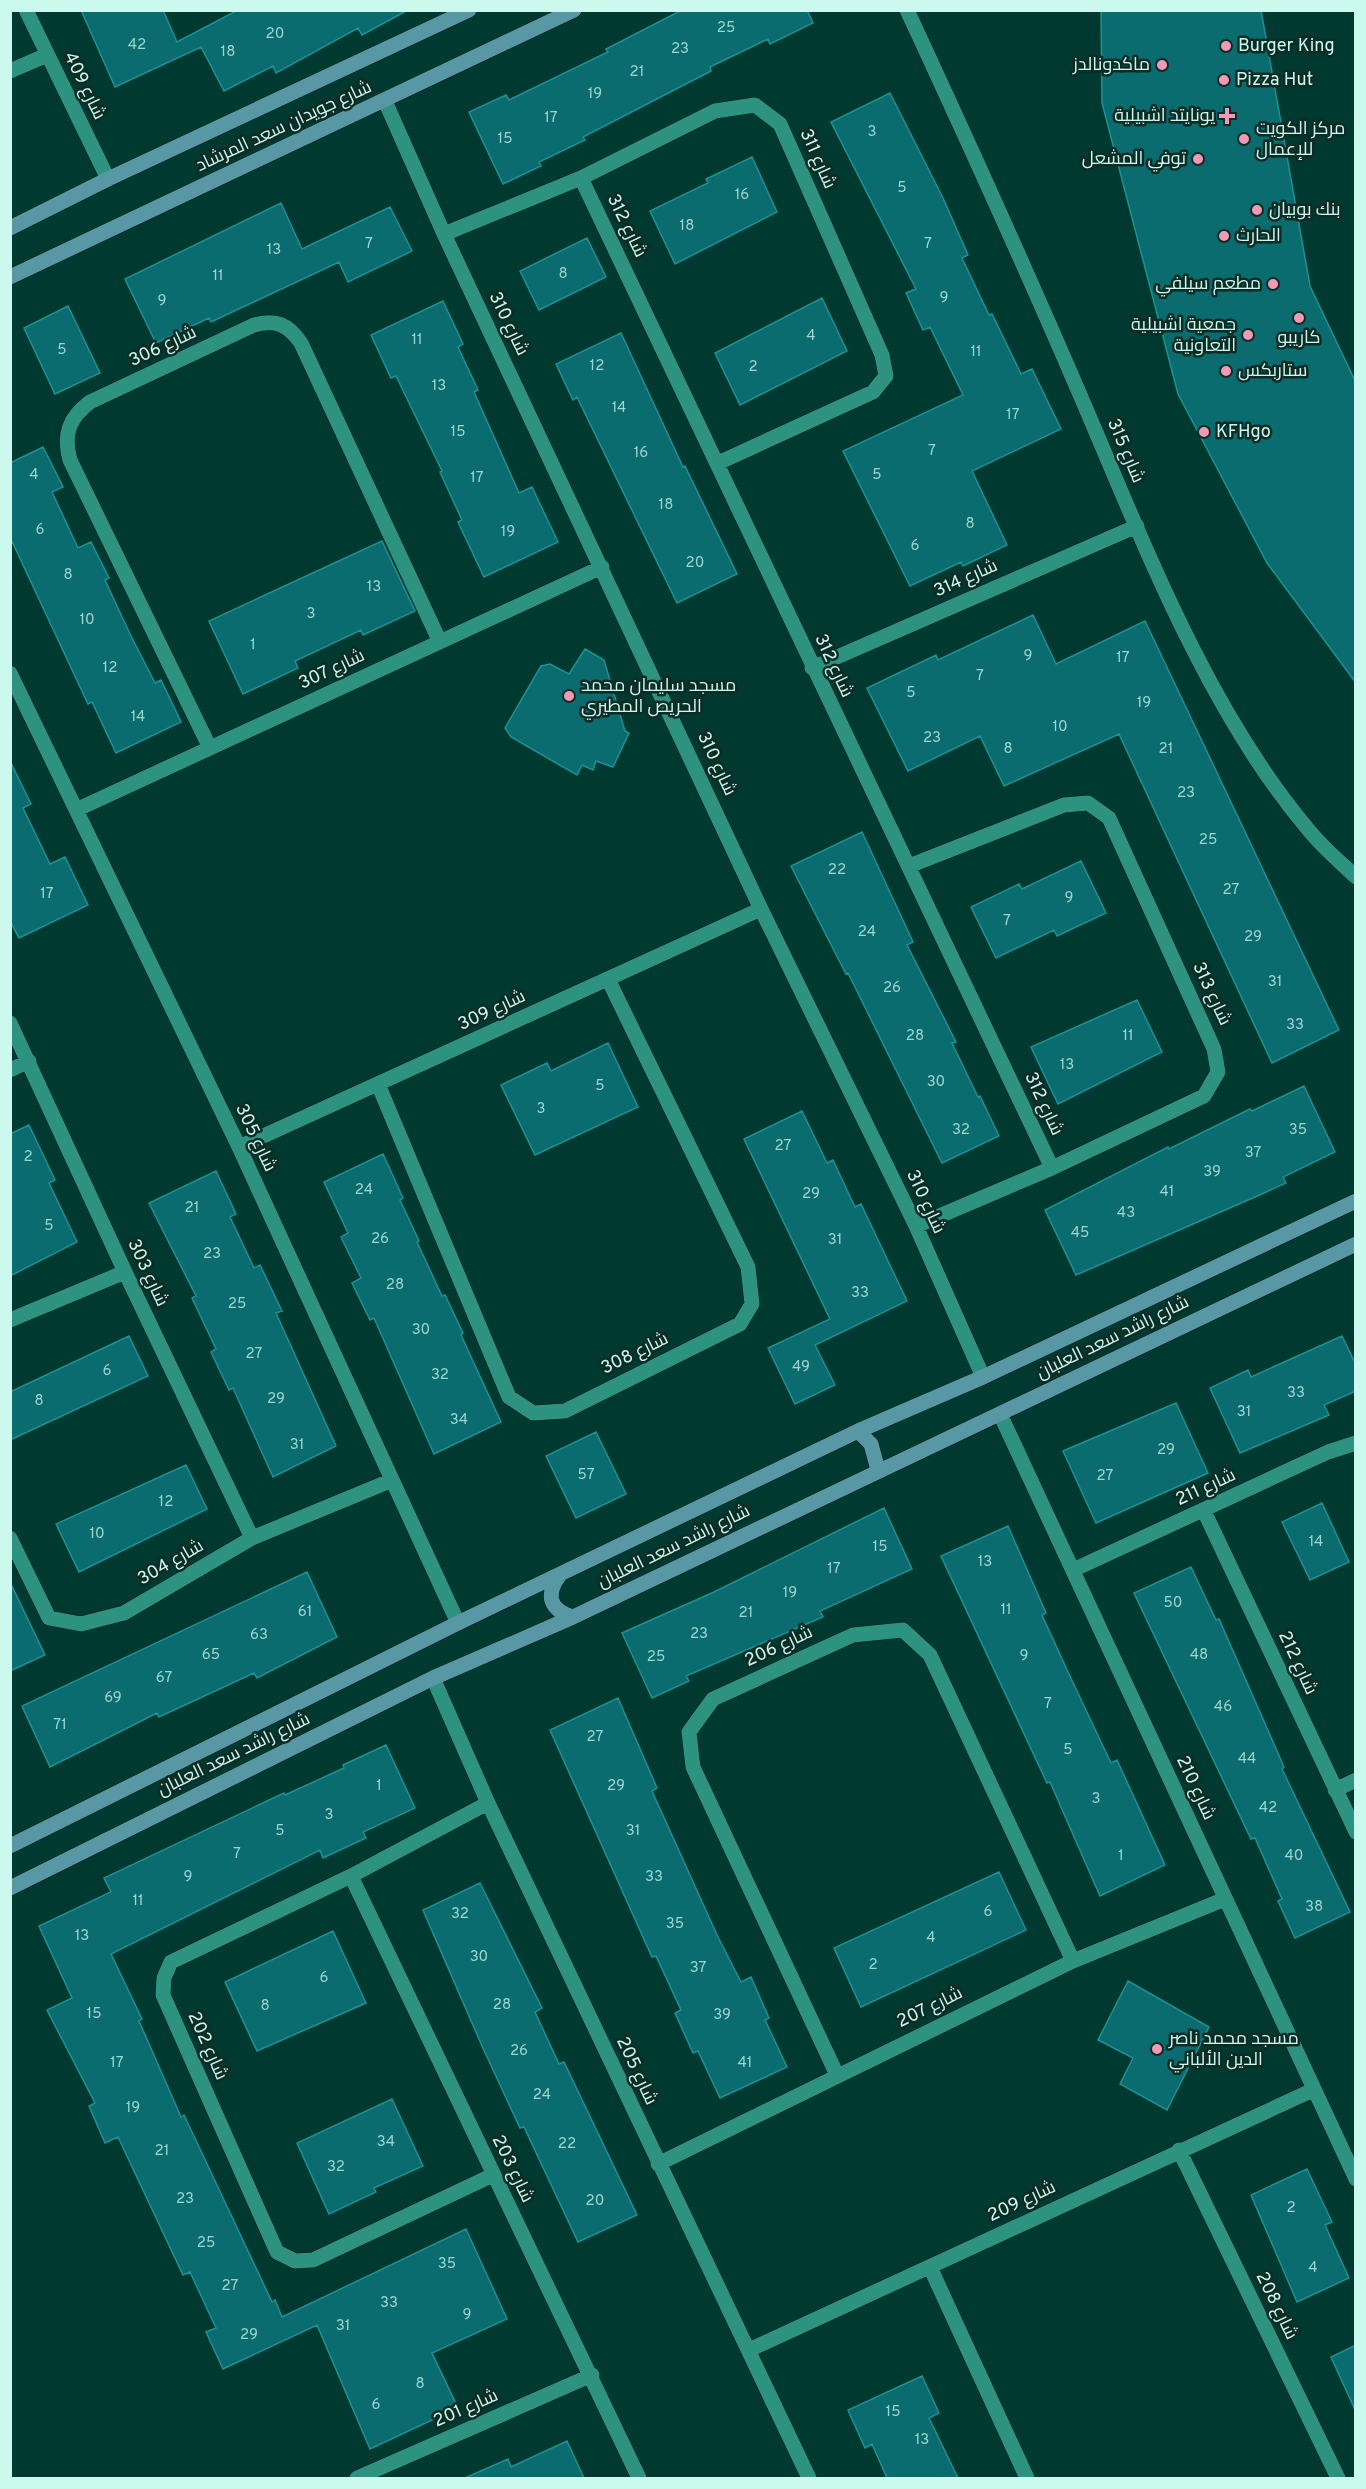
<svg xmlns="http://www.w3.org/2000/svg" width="1366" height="2489" font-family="Overpass,Cairo,sans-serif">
<rect width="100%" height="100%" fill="#003930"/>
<path fill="#0b6c6f" stroke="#1c9295" stroke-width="1.5" d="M 81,10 L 163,10 L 177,42 L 238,10 L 408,10 L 362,35 L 358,28 L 276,73 L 273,66 L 224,91 L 201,47 L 115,87 Z
M 682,10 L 807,10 L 813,23 L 770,44 L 768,39 L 710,67 L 711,71 L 583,137 L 585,140 L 539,162 L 541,166 L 503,184 L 469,112 L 506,95 L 509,100 L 608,52 L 606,49 Z
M 1101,10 L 1261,10 L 1310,286 L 1356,383 L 1356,683 L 1267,563 L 1178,394 L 1102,103 Z
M 890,93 L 943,198 L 968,255 L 962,258 L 989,315 L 992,314 L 1021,374 L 1032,369 L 1061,429 L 972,471 L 1007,545 L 963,566 L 961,562 L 910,586 L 843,451 L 963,395 L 930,327 L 923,330 L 906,293 L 916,289 L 831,122 Z
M 752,157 L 777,212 L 675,264 L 650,211 L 708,183 L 706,179 Z
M 281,203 L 302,249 L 390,207 L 412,251 L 348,282 L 339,262 L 211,322 L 209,318 L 156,343 L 125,279 Z
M 587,238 L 606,277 L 539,310 L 520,271 Z
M 822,298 L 847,351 L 740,405 L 715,353 Z
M 443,301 L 463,344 L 458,347 L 478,390 L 474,392 L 519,493 L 532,487 L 558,542 L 484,577 L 458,522 L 462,520 L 440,472 L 442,471 L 396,376 L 391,378 L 371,335 Z
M 68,306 L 100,373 L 55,394 L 24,328 Z
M 621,333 L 683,467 L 685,466 L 737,574 L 677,603 L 577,397 L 573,400 L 556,364 Z
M 43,447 L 63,487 L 52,492 L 78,548 L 91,542 L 109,578 L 105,580 L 130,634 L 155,683 L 161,680 L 181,722 L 116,753 L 92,702 L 88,704 L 10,537 L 10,463 Z
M 382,541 L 415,611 L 363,635 L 361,630 L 295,661 L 298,668 L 243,694 L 209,621 Z
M 1033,615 L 1056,664 L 1145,621 L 1339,1030 L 1272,1063 L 1119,734 L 1004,786 L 980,736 L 908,771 L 867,688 L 936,655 L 938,660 Z
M 585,649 L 604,660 L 625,731 L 629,733 L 613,767 L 596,761 L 593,770 L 582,765 L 577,775 L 511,737 L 505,728 L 541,666 L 550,664 L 569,674 Z
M 10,761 L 31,804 L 23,808 L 50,864 L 65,857 L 88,905 L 19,938 L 10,921 Z
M 862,832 L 913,942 L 907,945 L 956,1042 L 952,1043 L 978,1097 L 980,1096 L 999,1136 L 942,1163 L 848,973 L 846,974 L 791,866 Z
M 1081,861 L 1106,913 L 1057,936 L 1054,930 L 996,958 L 971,907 L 1019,884 L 1022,889 Z
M 1137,1000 L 1162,1052 L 1058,1104 L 1031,1047 Z
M 608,1043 L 638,1107 L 535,1155 L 501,1085 L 547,1063 L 551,1071 Z
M 1304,1086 L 1335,1152 L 1283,1177 L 1286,1183 L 1255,1197 L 1076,1275 L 1045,1210 L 1168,1147 L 1169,1149 L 1250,1109 L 1252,1111 Z
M 802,1111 L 827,1163 L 833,1160 L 855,1207 L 861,1204 L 907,1301 L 815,1345 L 835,1385 L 795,1404 L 768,1348 L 830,1319 L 744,1139 Z
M 29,1125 L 55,1180 L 49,1183 L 77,1242 L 10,1276 L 10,1134 Z
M 383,1154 L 403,1198 L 400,1200 L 419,1241 L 417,1242 L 442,1296 L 445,1295 L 463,1333 L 461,1335 L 501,1422 L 434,1454 L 374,1318 L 370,1320 L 352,1283 L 361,1278 L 341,1237 L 348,1233 L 324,1182 Z
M 216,1171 L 236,1214 L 230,1217 L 254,1268 L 260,1265 L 282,1311 L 276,1313 L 336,1446 L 273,1477 L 233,1388 L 229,1390 L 211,1352 L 216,1349 L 192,1298 L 196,1296 L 149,1203 Z
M 129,1336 L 148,1376 L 10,1440 L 10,1392 Z
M 1342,1336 L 1356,1365 L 1356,1391 L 1324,1405 L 1329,1415 L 1240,1453 L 1210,1388 L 1248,1370 L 1251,1377 Z
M 1176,1403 L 1208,1473 L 1096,1523 L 1063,1451 Z
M 596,1432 L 626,1494 L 576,1518 L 546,1456 Z
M 186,1465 L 207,1509 L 79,1572 L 56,1524 Z
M 1322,1503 L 1349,1562 L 1310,1580 L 1282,1522 Z
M 884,1508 L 912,1569 L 820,1611 L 823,1617 L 686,1676 L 689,1681 L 652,1698 L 622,1633 L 714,1592 Z
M 1008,1526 L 1046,1613 L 1042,1615 L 1068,1672 L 1111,1763 L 1117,1760 L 1165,1865 L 1100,1896 L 1050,1782 L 1047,1783 L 941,1556 Z
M 1191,1567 L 1216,1620 L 1219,1619 L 1284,1767 L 1282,1769 L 1350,1912 L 1295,1938 L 1278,1901 L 1282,1899 L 1255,1838 L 1251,1839 L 1134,1593 Z
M 307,1572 L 337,1637 L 257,1678 L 254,1673 L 159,1717 L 157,1713 L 50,1767 L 22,1706 Z
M 10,1582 L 45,1655 L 10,1671 Z
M 618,1698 L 657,1788 L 652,1791 L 718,1937 L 741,1982 L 751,1977 L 769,2018 L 765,2020 L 787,2067 L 720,2098 L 698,2051 L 693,2053 L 675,2013 L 681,2010 L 656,1956 L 652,1957 L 550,1730 Z
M 386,1745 L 415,1808 L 363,1832 L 366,1838 L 323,1858 L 320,1850 L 111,1954 L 142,2019 L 139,2021 L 181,2117 L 184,2115 L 272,2302 L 275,2300 L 282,2317 L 466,2229 L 507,2319 L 432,2353 L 458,2408 L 370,2449 L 317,2325 L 223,2369 L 206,2332 L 216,2328 L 190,2272 L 183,2275 L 118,2137 L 105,2143 L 89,2106 L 95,2103 L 47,2010 L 72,1998 L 39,1926 L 111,1892 L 104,1878 L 284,1793 L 285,1795 L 344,1768 L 343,1765 Z
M 999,1872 L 1026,1930 L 861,2007 L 834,1948 Z
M 480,1883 L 542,2008 L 535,2012 L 559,2064 L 564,2062 L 637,2215 L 578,2242 L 524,2127 L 520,2128 L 482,2046 L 423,1910 Z
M 333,1931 L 366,2003 L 257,2051 L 225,1982 Z
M 1128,1981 L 1209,2027 L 1167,2110 L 1120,2084 L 1133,2058 L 1098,2040 Z
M 392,2099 L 423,2166 L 374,2188 L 376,2192 L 329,2214 L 297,2143 Z
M 1307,2169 L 1332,2222 L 1325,2225 L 1349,2278 L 1297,2302 L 1251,2195 Z
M 1356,2345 L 1356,2412 L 1331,2357 Z
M 922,2376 L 939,2413 L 929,2418 L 958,2478 L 887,2478 L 872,2444 L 865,2448 L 848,2410 Z
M 567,2441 L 584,2478 L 465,2478 L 508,2459 L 511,2467 Z"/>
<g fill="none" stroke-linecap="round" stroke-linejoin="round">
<defs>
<path id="street" d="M 26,10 L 108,179
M 907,10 C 967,139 1025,267 1081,397 C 1143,541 1206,708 1307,828 C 1321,846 1339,861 1356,877
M 10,71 L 47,55
M 385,101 L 444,234 L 761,909 L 916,1226 L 983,1377
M 581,178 L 1052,1168
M 444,234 L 581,178 L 715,111 L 755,105 L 780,124 L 882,355 L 886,376 L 873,392 L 718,463
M 812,668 L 1137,526
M 10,673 L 239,1147 L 458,1623
M 210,748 L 70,460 C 63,434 69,418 90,402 L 254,325 C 275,319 288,324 301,343 L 440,642
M 78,809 L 602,567
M 909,866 L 1064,805 L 1088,803 L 1109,818 L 1214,1049 L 1218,1072 L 1204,1096 L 1052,1168 L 916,1226
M 10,1023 L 125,1272 L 252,1538
M 10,1070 L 29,1061
M 378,1084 L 509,1397 L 533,1413 L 565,1411 L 740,1324 L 752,1304 L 748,1267 L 608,979
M 239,1147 L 761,909
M 10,1320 L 125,1272
M 1000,1414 L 1356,2179
M 1204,1511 L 1356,1832
M 10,1538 L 49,1618 L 81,1624 L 124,1613 L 252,1538 L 390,1481
M 1073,1570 L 1328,1452 L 1356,1443
M 433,1678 L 488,1803 L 809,2478
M 1335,1790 L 1356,1780
M 488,1803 L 351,1876 L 171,1962 L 164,1978 L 163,1995 L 277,2252 L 295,2261 L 313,2260 L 493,2175
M 351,1876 L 639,2478
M 837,2075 L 693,1767 L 689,1732 L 713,1699 L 853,1635 L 903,1630 L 930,1655 L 1073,1961
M 1179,2150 L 1338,2478
M 658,2164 L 1073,1961 L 1225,1899
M 930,2267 L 1027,2478
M 749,2350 L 1313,2090
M 357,2478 L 592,2375"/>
<path id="secondary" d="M 10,228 L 108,179 L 469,10
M 10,277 L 574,10
M 858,1431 L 871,1444 L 878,1470
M 559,1576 C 545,1596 550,1610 573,1617
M 10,1846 L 458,1623 L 858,1431 L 983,1377 L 1356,1201
M 10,1888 L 433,1678 L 573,1617 L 1356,1244"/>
</defs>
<use href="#street" stroke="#001d18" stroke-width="16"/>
<use href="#secondary" stroke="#001d18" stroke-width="16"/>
<use href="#street" stroke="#2d9380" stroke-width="15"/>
<use href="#secondary" stroke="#5898a5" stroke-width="15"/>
</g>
<g fill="#f09ab7" stroke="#0d2c26" stroke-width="2">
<circle cx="1226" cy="46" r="6"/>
<circle cx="1162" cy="65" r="6"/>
<circle cx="1224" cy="80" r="6"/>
<path d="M1224 107h6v6h6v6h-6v6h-6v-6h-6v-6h6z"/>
<circle cx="1244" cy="139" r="6"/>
<circle cx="1198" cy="159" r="6"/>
<circle cx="1257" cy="210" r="6"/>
<circle cx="1224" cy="236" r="6"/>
<circle cx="1273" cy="284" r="6"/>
<circle cx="1299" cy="318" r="6"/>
<circle cx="1248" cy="335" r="6"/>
<circle cx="1226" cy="371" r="6"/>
<circle cx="1204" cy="432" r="6"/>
<circle cx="569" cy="696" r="6"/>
<circle cx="1157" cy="2049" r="6"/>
</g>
<g text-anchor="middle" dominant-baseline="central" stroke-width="5" stroke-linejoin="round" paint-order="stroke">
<g font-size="15" fill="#9cd6ce">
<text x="726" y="28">25</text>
<text x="275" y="34">20</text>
<text x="137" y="45">42</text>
<text x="680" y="49">23</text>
<text x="228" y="52">18</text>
<text x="637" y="72">21</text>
<text x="595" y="94">19</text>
<text x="551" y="118">17</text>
<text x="872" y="132">3</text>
<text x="505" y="139">15</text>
<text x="902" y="188">5</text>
<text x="742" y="195">16</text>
<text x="687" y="226">18</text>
<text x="369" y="244">7</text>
<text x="928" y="244">7</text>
<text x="274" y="250">13</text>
<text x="563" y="274">8</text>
<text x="218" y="276">11</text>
<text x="944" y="298">9</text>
<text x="162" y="301">9</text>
<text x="811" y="336">4</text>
<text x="417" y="340">11</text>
<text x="62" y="350">5</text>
<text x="976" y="352">11</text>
<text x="597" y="366">12</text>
<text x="753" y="367">2</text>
<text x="439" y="386">13</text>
<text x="619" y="408">14</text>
<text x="1013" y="415">17</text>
<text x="458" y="432">15</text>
<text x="932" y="451">7</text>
<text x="641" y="453">16</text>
<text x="34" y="475">4</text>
<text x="877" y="475">5</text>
<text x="477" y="478">17</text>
<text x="666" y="505">18</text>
<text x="970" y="524">8</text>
<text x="40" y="530">6</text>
<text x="508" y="532">19</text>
<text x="915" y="546">6</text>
<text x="695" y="563">20</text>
<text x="68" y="575">8</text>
<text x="374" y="587">13</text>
<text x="311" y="614">3</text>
<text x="87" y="620">10</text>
<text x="253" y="645">1</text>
<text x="1028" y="656">9</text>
<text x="1123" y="658">17</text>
<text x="110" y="668">12</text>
<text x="980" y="676">7</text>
<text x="911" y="693">5</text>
<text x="1144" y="703">19</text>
<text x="138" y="717">14</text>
<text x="1060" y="727">10</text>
<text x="932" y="738">23</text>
<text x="1008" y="749">8</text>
<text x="1166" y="749">21</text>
<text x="1186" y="793">23</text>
<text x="1208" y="840">25</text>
<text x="837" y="870">22</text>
<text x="1231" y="890">27</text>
<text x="47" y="894">17</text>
<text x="1069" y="898">9</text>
<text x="1007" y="921">7</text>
<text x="867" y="932">24</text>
<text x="1253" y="937">29</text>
<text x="1275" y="982">31</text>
<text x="892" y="988">26</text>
<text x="1295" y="1025">33</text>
<text x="915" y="1036">28</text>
<text x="1128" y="1036">11</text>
<text x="1067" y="1065">13</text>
<text x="936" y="1082">30</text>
<text x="600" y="1086">5</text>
<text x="541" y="1109">3</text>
<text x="961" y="1130">32</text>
<text x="1298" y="1130">35</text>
<text x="783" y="1146">27</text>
<text x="1253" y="1153">37</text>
<text x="28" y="1157">2</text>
<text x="1212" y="1172">39</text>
<text x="364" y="1190">24</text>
<text x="1167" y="1192">41</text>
<text x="811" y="1194">29</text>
<text x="192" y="1208">21</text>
<text x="1126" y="1213">43</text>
<text x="49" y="1226">5</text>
<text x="1080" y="1233">45</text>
<text x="380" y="1239">26</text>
<text x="835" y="1240">31</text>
<text x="212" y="1254">23</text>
<text x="395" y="1285">28</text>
<text x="860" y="1293">33</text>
<text x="237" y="1304">25</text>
<text x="421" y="1330">30</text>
<text x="254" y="1354">27</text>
<text x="801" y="1367">49</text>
<text x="107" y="1371">6</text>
<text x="440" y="1375">32</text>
<text x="1296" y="1393">33</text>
<text x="276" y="1399">29</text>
<text x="39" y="1401">8</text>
<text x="1244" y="1412">31</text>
<text x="459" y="1420">34</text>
<text x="297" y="1445">31</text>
<text x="1166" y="1450">29</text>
<text x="586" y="1475">57</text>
<text x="1105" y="1476">27</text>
<text x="166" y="1502">12</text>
<text x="97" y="1534">10</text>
<text x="1316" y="1542">14</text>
<text x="880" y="1547">15</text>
<text x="985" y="1562">13</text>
<text x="834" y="1569">17</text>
<text x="790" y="1593">19</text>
<text x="1173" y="1603">50</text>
<text x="1006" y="1610">11</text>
<text x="305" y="1612">61</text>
<text x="746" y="1613">21</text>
<text x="699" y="1634">23</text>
<text x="259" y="1635">63</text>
<text x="211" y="1655">65</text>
<text x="1199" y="1655">48</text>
<text x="1024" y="1656">9</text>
<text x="656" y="1657">25</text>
<text x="164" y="1678">67</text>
<text x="113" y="1698">69</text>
<text x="1048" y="1704">7</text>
<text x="1223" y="1707">46</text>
<text x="60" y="1725">71</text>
<text x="595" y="1737">27</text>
<text x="1068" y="1750">5</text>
<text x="1247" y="1759">44</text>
<text x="379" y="1786">1</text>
<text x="616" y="1786">29</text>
<text x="1096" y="1799">3</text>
<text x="1268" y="1808">42</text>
<text x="329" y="1815">3</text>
<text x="280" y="1831">5</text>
<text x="633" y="1831">31</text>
<text x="237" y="1854">7</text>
<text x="1121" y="1856">1</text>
<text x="1294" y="1856">40</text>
<text x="188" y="1877">9</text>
<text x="654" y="1877">33</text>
<text x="138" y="1901">11</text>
<text x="1314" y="1907">38</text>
<text x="988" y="1912">6</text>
<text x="460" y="1914">32</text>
<text x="675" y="1924">35</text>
<text x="82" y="1936">13</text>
<text x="931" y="1938">4</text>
<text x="479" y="1957">30</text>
<text x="873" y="1965">2</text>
<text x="698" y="1968">37</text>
<text x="324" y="1978">6</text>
<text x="502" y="2005">28</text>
<text x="265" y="2006">8</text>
<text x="94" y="2014">15</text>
<text x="722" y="2015">39</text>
<text x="519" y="2051">26</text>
<text x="117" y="2063">17</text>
<text x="745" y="2063">41</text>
<text x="542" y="2095">24</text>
<text x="133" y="2108">19</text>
<text x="386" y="2142">34</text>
<text x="567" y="2144">22</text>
<text x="162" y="2151">21</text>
<text x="336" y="2167">32</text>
<text x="185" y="2199">23</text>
<text x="595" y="2201">20</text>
<text x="1291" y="2208">2</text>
<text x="206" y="2243">25</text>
<text x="447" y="2264">35</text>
<text x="1313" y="2268">4</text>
<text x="230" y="2286">27</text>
<text x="389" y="2303">33</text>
<text x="467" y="2315">9</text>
<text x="343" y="2326">31</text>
<text x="249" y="2335">29</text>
<text x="420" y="2384">8</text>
<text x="376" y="2405">6</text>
<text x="893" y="2412">15</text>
<text x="922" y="2440">13</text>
</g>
<g font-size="18" fill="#ccf9ed" stroke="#0d2c26" text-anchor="start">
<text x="1238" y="46">Burger King</text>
<text x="1150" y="65" text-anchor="end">ماكدونالدز</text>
<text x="1236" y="80">Pizza Hut</text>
<text x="1215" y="116" text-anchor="end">يونايتد اشبيلية</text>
<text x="1256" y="129">مركز الكويت<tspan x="1256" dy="21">للإعمال</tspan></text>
<text x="1186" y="159" text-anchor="end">توفي المشعل</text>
<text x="1269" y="210">بنك بوبيان</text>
<text x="1236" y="236">الحارث</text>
<text x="1261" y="284" text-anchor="end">مطعم سيلفي</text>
<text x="1236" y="325" text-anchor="end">جمعية اشبيلية<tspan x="1236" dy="21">التعاونية</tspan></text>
<text x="1299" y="338" text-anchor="middle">كاريبو</text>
<text x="1238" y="371">ستاربكس</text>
<text x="1216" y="432">KFHgo</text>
<text x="581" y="686">مسجد سليمان محمد<tspan x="581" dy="21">الحريص المطيري</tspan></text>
<text x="1169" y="2039">مسجد محمد ناصر<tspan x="1169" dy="21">الدين الألباني</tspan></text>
</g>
<g font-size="18" fill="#ccf9ed" stroke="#0d2c26">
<text transform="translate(84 86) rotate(64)">شارع 409</text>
<text transform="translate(284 127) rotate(-25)">شارع جويدان سعد المرشاد</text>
<text transform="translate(817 159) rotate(66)">شارع 311</text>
<text transform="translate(626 226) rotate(64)">شارع 312</text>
<text transform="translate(508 324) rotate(64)">شارع 310</text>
<text transform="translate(163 347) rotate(-25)">شارع 306</text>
<text transform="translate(1125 451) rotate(67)">شارع 315</text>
<text transform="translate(966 579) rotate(-24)">شارع 314</text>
<text transform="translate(833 666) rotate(65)">شارع 312</text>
<text transform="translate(332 670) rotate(-25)">شارع 307</text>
<text transform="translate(716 764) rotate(65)">شارع 310</text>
<text transform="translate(1211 994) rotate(65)">شارع 313</text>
<text transform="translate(492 1011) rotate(-25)">شارع 309</text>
<text transform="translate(1043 1104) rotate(65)">شارع 312</text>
<text transform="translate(255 1138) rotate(65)">شارع 305</text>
<text transform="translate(925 1202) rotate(65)">شارع 310</text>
<text transform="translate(147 1273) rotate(65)">شارع 303</text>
<text transform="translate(1113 1338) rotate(-26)">شارع راشد سعد العلبان</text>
<text transform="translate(635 1354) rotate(-26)">شارع 308</text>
<text transform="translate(1206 1488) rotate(-25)">شارع 211</text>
<text transform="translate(674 1547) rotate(-26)">شارع راشد سعد العلبان</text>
<text transform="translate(171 1563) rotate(-30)">شارع 304</text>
<text transform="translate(779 1647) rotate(-25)">شارع 206</text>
<text transform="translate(1297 1663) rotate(65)">شارع 212</text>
<text transform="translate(234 1755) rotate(-26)">شارع راشد سعد العلبان</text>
<text transform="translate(1195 1788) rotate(65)">شارع 210</text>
<text transform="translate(930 2008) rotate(-26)">شارع 207</text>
<text transform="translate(207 2046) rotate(66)">شارع 202</text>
<text transform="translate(636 2071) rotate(65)">شارع 205</text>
<text transform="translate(512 2169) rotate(64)">شارع 203</text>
<text transform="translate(1022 2202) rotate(-25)">شارع 209</text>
<text transform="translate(1276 2306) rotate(64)">شارع 208</text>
<text transform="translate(466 2409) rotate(-24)">شارع 201</text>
</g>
</g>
<rect width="1366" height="2489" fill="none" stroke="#ccf9ed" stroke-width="24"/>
</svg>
